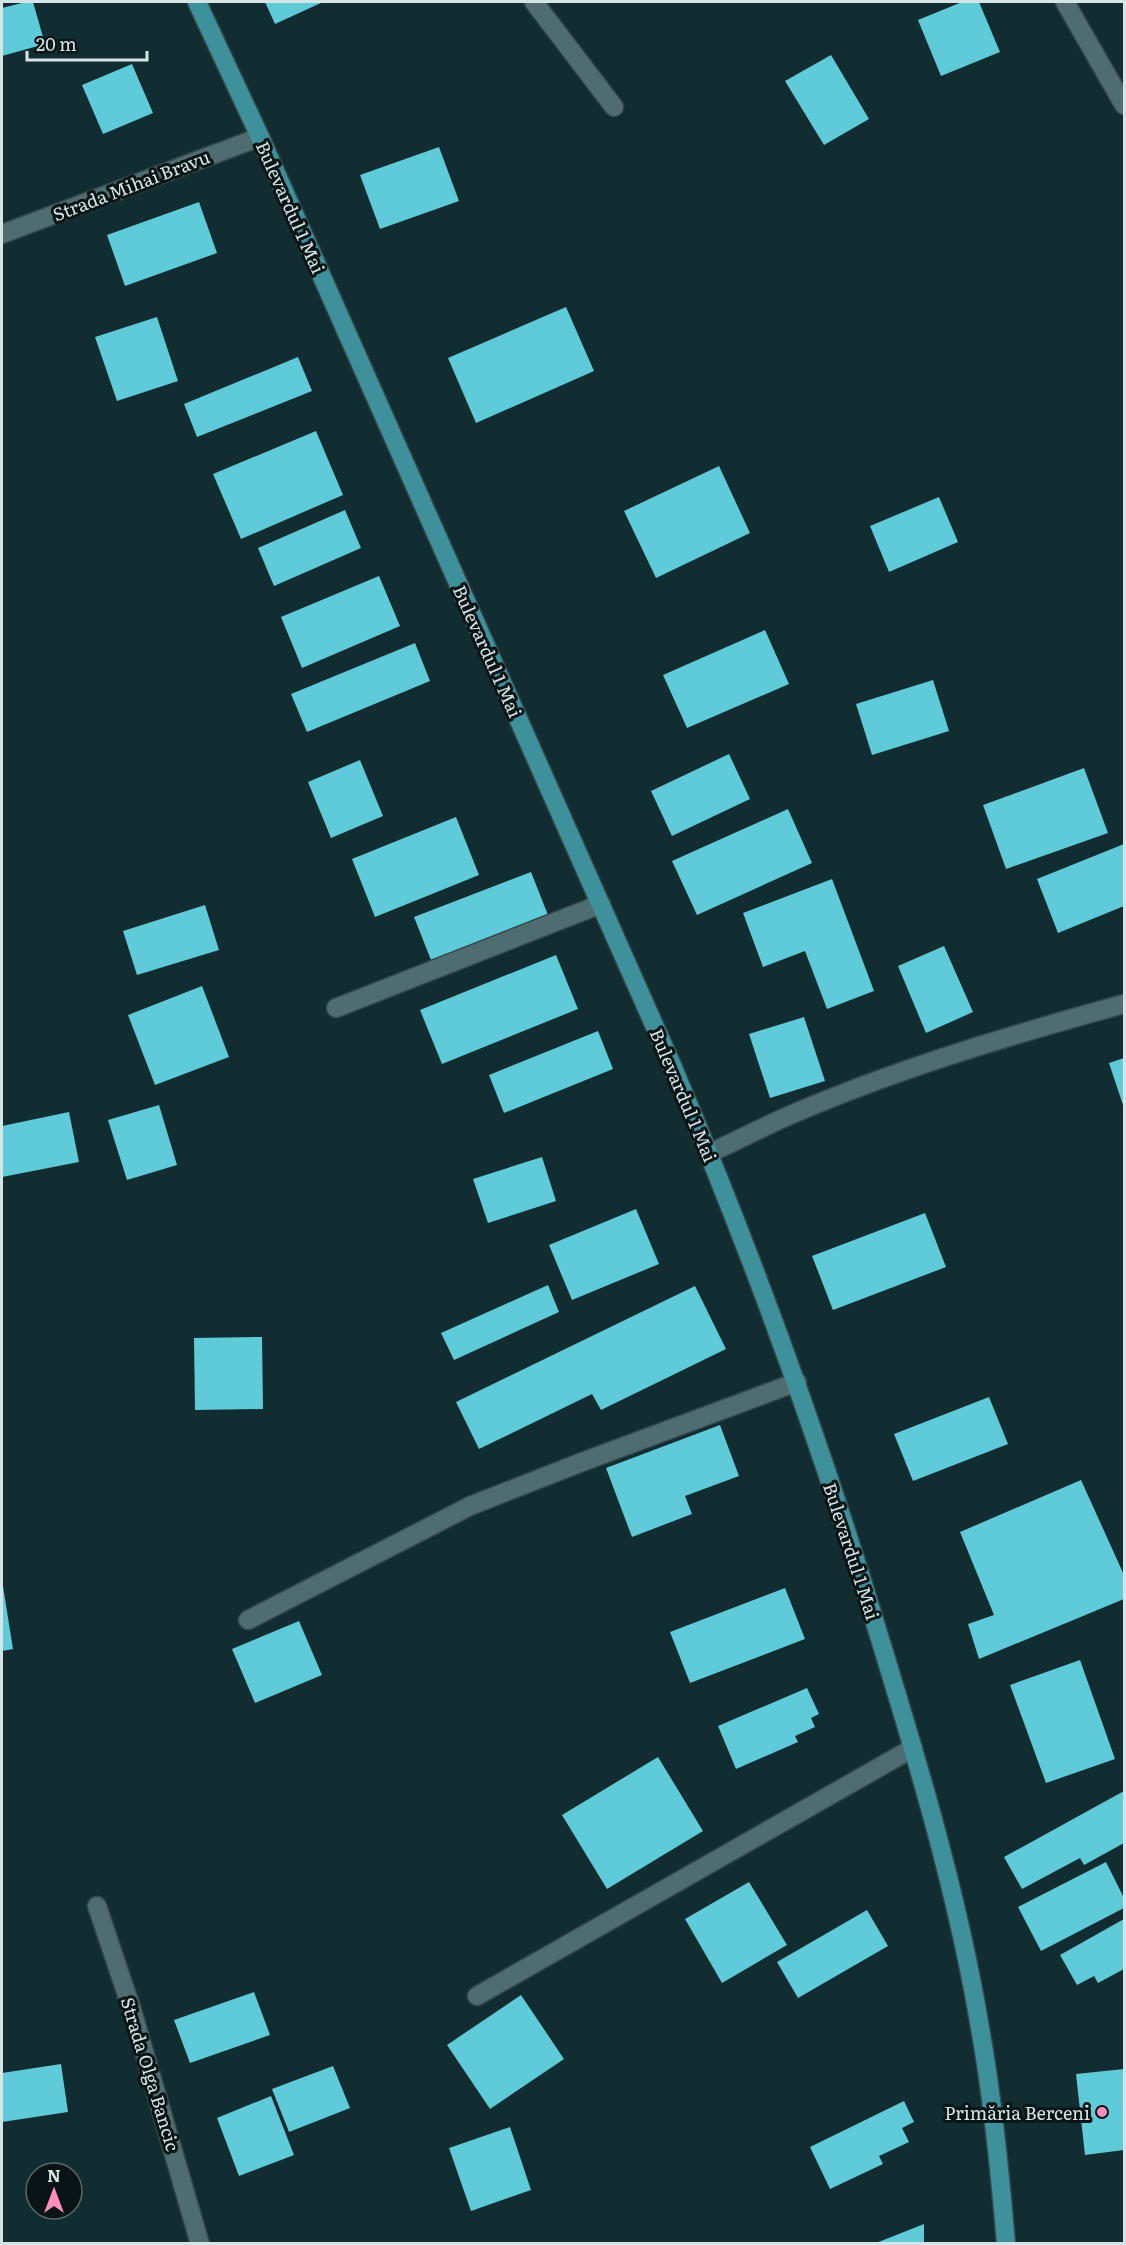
<svg xmlns="http://www.w3.org/2000/svg" width="1126" height="2245" font-family="Literata,serif">
<rect width="100%" height="100%" fill="#112d31"/>
<path fill="#5fcbd8" d="M 26,2 L 33,2 L 45,44 L 2,56 L 2,8 Z
M 265,2 L 323,2 L 275,24 Z
M 962,2 L 979,2 L 1000,52 L 941,76 L 918,20 Z
M 831,55 L 869,119 L 824,145 L 785,81 Z
M 132,64 L 153,113 L 103,134 L 82,85 Z
M 439,147 L 459,201 L 380,229 L 360,175 Z
M 199,202 L 217,253 L 125,286 L 107,235 Z
M 566,307 L 594,371 L 476,423 L 448,358 Z
M 157,317 L 178,381 L 117,401 L 95,337 Z
M 298,357 L 312,391 L 197,437 L 184,404 Z
M 316,431 L 343,495 L 241,539 L 213,474 Z
M 719,466 L 750,533 L 656,578 L 624,511 Z
M 939,497 L 958,542 L 889,572 L 870,526 Z
M 345,510 L 361,548 L 274,586 L 258,548 Z
M 379,576 L 400,626 L 302,668 L 281,617 Z
M 765,630 L 789,684 L 687,728 L 663,675 Z
M 415,643 L 430,681 L 307,732 L 291,694 Z
M 933,680 L 949,731 L 872,755 L 856,704 Z
M 729,754 L 750,799 L 672,836 L 651,791 Z
M 360,760 L 383,816 L 331,838 L 308,782 Z
M 1084,768 L 1108,833 L 1006,869 L 983,805 Z
M 788,809 L 812,863 L 697,915 L 672,861 Z
M 456,817 L 479,875 L 375,917 L 352,859 Z
M 1124,844 L 1124,906 L 1058,933 L 1037,879 Z
M 531,872 L 548,915 L 431,960 L 414,917 Z
M 832,879 L 874,991 L 827,1009 L 805,951 L 763,967 L 743,913 Z
M 205,905 L 219,950 L 137,975 L 123,931 Z
M 944,946 L 973,1012 L 926,1033 L 898,966 Z
M 556,955 L 578,1009 L 442,1064 L 420,1010 Z
M 202,986 L 229,1057 L 155,1085 L 128,1015 Z
M 804,1017 L 825,1081 L 770,1098 L 749,1034 Z
M 598,1031 L 613,1069 L 504,1113 L 489,1075 Z
M 1124,1058 L 1124,1108 L 1109,1063 Z
M 159,1105 L 177,1165 L 127,1180 L 108,1120 Z
M 69,1112 L 79,1162 L 2,1177 L 2,1126 Z
M 542,1157 L 556,1201 L 488,1223 L 473,1179 Z
M 636,1209 L 659,1264 L 572,1300 L 549,1245 Z
M 925,1213 L 946,1267 L 833,1310 L 812,1256 Z
M 548,1285 L 559,1312 L 454,1360 L 441,1333 Z
M 695,1286 L 726,1349 L 601,1410 L 592,1394 L 479,1449 L 456,1402 Z
M 262,1337 L 263,1409 L 195,1410 L 194,1338 Z
M 989,1397 L 1008,1444 L 913,1481 L 894,1434 Z
M 720,1425 L 739,1476 L 685,1496 L 692,1514 L 632,1537 L 606,1468 Z
M 1081,1480 L 1124,1575 L 1124,1599 L 979,1659 L 968,1624 L 994,1615 L 960,1532 Z
M 2,1580 L 13,1649 L 2,1651 Z
M 785,1588 L 805,1639 L 690,1683 L 670,1632 Z
M 299,1621 L 322,1675 L 255,1703 L 232,1649 Z
M 1080,1660 L 1115,1759 L 1046,1783 L 1010,1685 Z
M 807,1688 L 819,1714 L 811,1718 L 815,1727 L 795,1736 L 798,1742 L 736,1769 L 718,1726 Z
M 658,1757 L 703,1831 L 607,1889 L 562,1815 Z
M 1124,1791 L 1124,1843 L 1084,1865 L 1080,1858 L 1022,1889 L 1004,1857 Z
M 1106,1862 L 1124,1898 L 1124,1908 L 1041,1951 L 1018,1907 Z
M 749,1882 L 787,1945 L 722,1983 L 685,1919 Z
M 867,1910 L 888,1946 L 798,1998 L 777,1962 Z
M 1124,1919 L 1124,1969 L 1098,1983 L 1094,1976 L 1077,1985 L 1060,1955 Z
M 254,1992 L 270,2035 L 190,2063 L 174,2020 Z
M 521,1995 L 564,2059 L 490,2109 L 447,2045 Z
M 61,2064 L 68,2112 L 2,2122 L 2,2073 Z
M 333,2066 L 350,2108 L 289,2132 L 272,2089 Z
M 1124,2069 L 1124,2150 L 1085,2155 L 1076,2074 Z
M 271,2096 L 294,2155 L 239,2176 L 217,2118 Z
M 904,2101 L 914,2122 L 902,2128 L 909,2142 L 879,2156 L 883,2164 L 830,2189 L 810,2147 Z
M 510,2127 L 531,2190 L 471,2211 L 449,2148 Z
M 924,2224 L 924,2244 L 876,2244 L 876,2243 Z"/>
<g fill="none" stroke-linecap="round" stroke-linejoin="round">
<defs>
<path id="minor" d="M 534,2 L 614,107
M 1065,2 L 1124,105
M 2,234 L 260,137
M 336,1008 L 601,904
M 710,1153 C 736,1141 761,1128 788,1116 C 896,1069 1011,1035 1124,1004
M 248,1620 L 470,1506 L 582,1462 L 797,1382
M 97,1906 L 131,2007 L 200,2244
M 477,1996 L 913,1748"/>
<path id="major" d="M 197,2 L 260,137 L 671,1063 C 751,1251 821,1443 880,1639 C 919,1766 958,1896 980,2028 C 993,2099 1000,2172 1006,2244"/>
</defs>
<use href="#minor" stroke="#33474a" stroke-width="21"/>
<use href="#major" stroke="#33474a" stroke-width="21"/>
<use href="#minor" stroke="#4f6c70" stroke-width="18"/>
<use href="#major" stroke="#3e919b" stroke-width="18"/>
</g>
<circle fill="#fe8ebb" stroke="#081415" stroke-width="2" cx="1102" cy="2112" r="6"/>
<g text-anchor="middle" dominant-baseline="central" stroke-width="6" stroke-linejoin="round" paint-order="stroke">
<g font-size="18" fill="#d5e5e7" stroke="#081415">
<text transform="translate(131 185) rotate(-21)">Strada Mihai Bravu</text>
<text transform="translate(291 207) rotate(66)">Bulevardul 1 Mai</text>
<text transform="translate(488 651) rotate(66)">Bulevardul 1 Mai</text>
<text transform="translate(684 1095) rotate(67)">Bulevardul 1 Mai</text>
<text transform="translate(852 1551) rotate(72)">Bulevardul 1 Mai</text>
<text transform="translate(151 2074) rotate(73)">Strada Olga Bancic</text>
</g>
<g font-size="18" fill="#d5e5e7" stroke="#081415" text-anchor="end">
<text x="1090" y="2112">Primăria Berceni</text>
</g>
</g>
<rect width="1126" height="2245" fill="none" stroke="#d5e5e7" stroke-width="6"/>
<g transform="translate(54 2191)"><circle r="28" fill="#081415" stroke="#5a6869" stroke-width="1.5"/>
<path d="M0-4.5L10 22L0 15L-10 22Z" fill="#fe8ebb"/>
<text y="-9" font-size="16" font-weight="bold" text-anchor="middle" fill="#d5e5e7">N</text>
</g>
<path d="M27 51v9h120v-9" fill="none" stroke="#d5e5e7" stroke-width="3"/>
<text x="36" y="51" font-size="18" fill="#d5e5e7" stroke="#081415" stroke-width="4.5" paint-order="stroke">20 m</text>
</svg>
